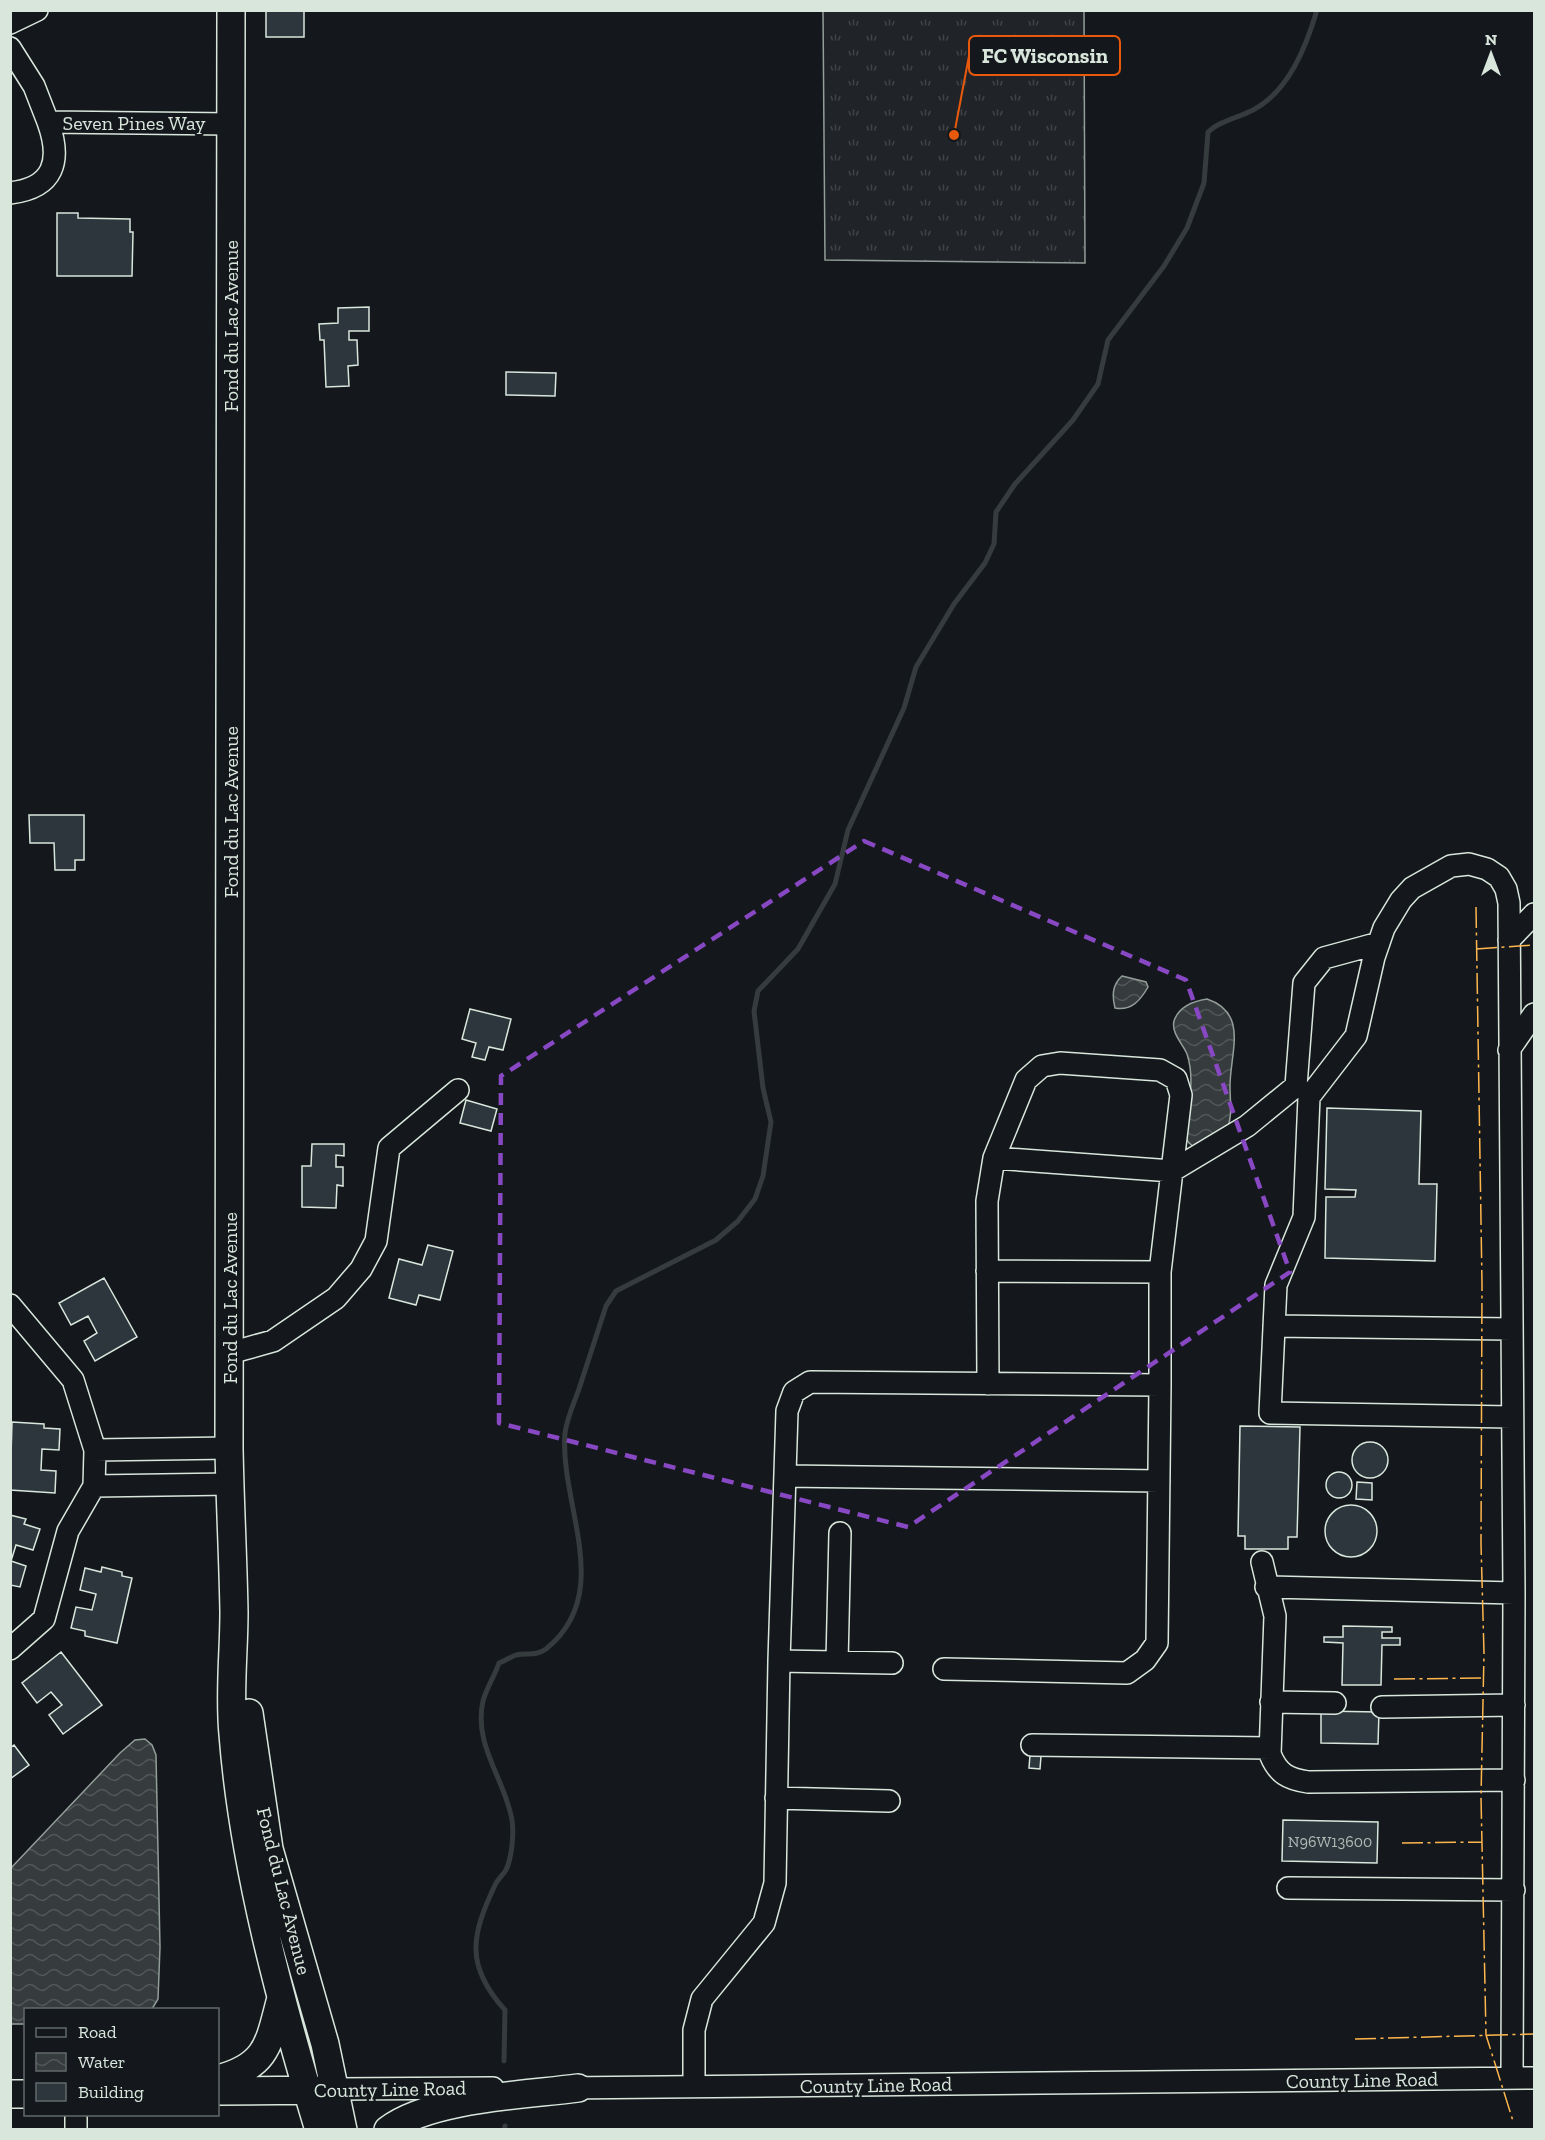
<svg xmlns="http://www.w3.org/2000/svg" width="1545" height="2140" font-family="'Zilla Slab',serif">
<defs>
<pattern id="grass-tufts" width="24" height="20" patternUnits="userSpaceOnUse" patternTransform="scale(1.5)"><rect width="24" height="20" fill="#202428"/><path d="M3 7l-1-3M5 7V3M7 7l1-3M15 17l-1-3M17 17v-4M19 17l1-3" fill="none" stroke="#404447"/></pattern>
<pattern id="water-waves" width="16" height="10" patternUnits="userSpaceOnUse" patternTransform="scale(1.5)"><rect width="16" height="10" fill="#363b3e"/><path d="M0 5q4-4 8 0t8 0" fill="none" stroke="#525759"/></pattern>
</defs>
<rect width="100%" height="100%" fill="#14181c"/>
<path fill="url(#grass-tufts)" stroke="#939e99" stroke-width="1.5" d="M 823,11 L 1084,11 L 1085,263 L 825,260 Z"/>
<path fill="url(#water-waves)" stroke="#939e99" stroke-width="1.5" d="M 1122,976 L 1146,982 L 1148,987 C 1140,1001 1131,1011 1115,1008 C 1112,996 1112,985 1122,976 Z
M 1207,999 C 1249,1013 1230,1053 1230,1086 C 1230,1102 1233,1117 1226,1132 C 1222,1139 1208,1146 1200,1151 C 1168,1134 1191,1110 1191,1082 C 1191,1073 1190,1063 1187,1054 C 1183,1044 1171,1033 1174,1021 C 1179,1006 1194,1001 1207,999 Z
M 145,1739 L 152,1745 L 156,1755 L 160,1947 L 158,1999 L 152,2009 L 26,2010 L 25,2024 L 11,2024 L 11,1868 L 120,1753 L 135,1740 Z"/>
<g fill="none" stroke-linecap="round" stroke-linejoin="round">
<path stroke="#363b3e" stroke-width="5" d="M 504,2061 L 505,2010 C 465,1966 471,1936 495,1885 C 498,1879 503,1875 506,1870 C 512,1857 514,1834 512,1820 C 505,1779 473,1745 483,1701 C 486,1689 495,1675 499,1663 C 505,1661 510,1657 516,1655 C 527,1652 535,1657 546,1649 C 616,1593 559,1504 565,1433 C 567,1418 574,1403 579,1389 C 588,1361 597,1334 606,1306 L 616,1291 L 716,1240 L 738,1221 L 755,1199 L 763,1176 L 771,1122 L 763,1088 L 754,1011 L 758,991 L 798,949 L 835,884 L 848,830 L 904,708 L 916,667 L 954,604 L 985,563 L 994,544 L 996,512 L 1015,484 L 1073,420 L 1098,384 L 1108,340 L 1164,266 L 1187,228 L 1204,183 L 1208,132 C 1219,121 1238,118 1253,110 C 1289,91 1306,47 1317,10
M 504,2130 L 505,2126"/>
</g>
<path fill="#2c363c" stroke="#d8e6dc" stroke-width="1.5" d="M 266,10 L 304,10 L 304,37 L 266,37 Z
M 57,213 L 78,213 L 78,218 L 130,219 L 130,232 L 133,232 L 132,276 L 57,276 Z
M 369,307 L 369,331 L 349,331 L 349,340 L 357,340 L 358,365 L 348,366 L 349,386 L 326,387 L 324,340 L 320,340 L 319,324 L 338,323 L 338,308 Z
M 506,372 L 556,373 L 555,396 L 506,395 Z
M 29,815 L 84,815 L 84,860 L 75,860 L 75,870 L 55,870 L 54,843 L 30,843 Z
M 470,1009 L 511,1019 L 503,1050 L 489,1047 L 485,1060 L 472,1057 L 476,1043 L 462,1039 Z
M 466,1100 L 497,1109 L 491,1131 L 460,1123 Z
M 1327,1108 L 1421,1111 L 1419,1184 L 1437,1184 L 1435,1261 L 1325,1258 L 1326,1197 L 1355,1197 L 1356,1190 L 1325,1189 Z
M 312,1144 L 344,1144 L 344,1156 L 336,1155 L 336,1167 L 343,1167 L 343,1186 L 337,1185 L 336,1208 L 302,1207 L 302,1166 L 311,1166 Z
M 428,1245 L 453,1251 L 440,1300 L 419,1295 L 416,1305 L 389,1298 L 399,1259 L 422,1265 Z
M 104,1278 L 137,1337 L 95,1361 L 84,1341 L 97,1333 L 88,1316 L 71,1325 L 59,1303 Z
M 12,1422 L 44,1424 L 44,1428 L 60,1429 L 59,1450 L 42,1449 L 41,1470 L 56,1471 L 55,1493 L 10,1490 Z
M 1240,1426 L 1300,1427 L 1297,1537 L 1288,1537 L 1288,1549 L 1245,1549 L 1245,1536 L 1238,1536 Z
M1352 1460a18 18 0 1 1 36 0a18 18 0 1 1-36 0Z
M1326 1485a13 13 0 1 1 26 0a13 13 0 1 1-26 0Z
M 1357,1482 L 1372,1483 L 1372,1500 L 1356,1499 Z
M1325 1531a26 26 0 1 1 52 0a26 26 0 1 1-52 0Z
M 10,1515 L 26,1519 L 24,1524 L 40,1529 L 33,1550 L 16,1545 L 11,1561 L 26,1566 L 20,1587 L 10,1585 Z
M 102,1567 L 122,1572 L 122,1576 L 132,1578 L 117,1643 L 85,1636 L 85,1631 L 71,1628 L 76,1607 L 92,1610 L 96,1594 L 80,1590 L 85,1568 L 101,1572 Z
M 1343,1626 L 1392,1627 L 1392,1632 L 1382,1632 L 1382,1638 L 1400,1638 L 1400,1645 L 1382,1645 L 1381,1685 L 1342,1685 L 1343,1643 L 1324,1642 L 1324,1637 L 1343,1637 Z
M 61,1652 L 102,1705 L 63,1734 L 49,1715 L 62,1705 L 51,1692 L 37,1703 L 22,1683 Z
M 1321,1711 L 1379,1712 L 1378,1744 L 1321,1743 Z
M 14,1745 L 29,1765 L 10,1779 L 10,1748 Z
M 1030,1755 L 1041,1756 L 1040,1769 L 1029,1768 Z
M 1283,1820 L 1378,1822 L 1377,1863 L 1282,1861 Z"/>
<g fill="none" stroke-linecap="round" stroke-linejoin="round">
<defs>
<path id="minor" d="M 10,23 L 37,10
M 10,48 L 34,86 L 48,122 L 231,124
M 10,193 C 54,188 62,161 48,122
M 1509,940 L 1534,914
M 1509,1050 L 1534,1014
M 994,1158 L 1172,1171 L 1247,1126 L 1296,1086 L 1304,983 L 1324,958 L 1379,943
M 987,1271 L 1160,1272
M 10,1305 L 73,1380 L 95,1450 L 94,1486 L 68,1531 L 44,1619 L 10,1649
M 1274,1326 L 1511,1329
M 230,1353 L 273,1341 L 336,1298 L 361,1269 L 376,1241 L 389,1148 L 458,1090
M 988,1384 L 987,1201 L 994,1158 L 1026,1080 L 1042,1066 L 1060,1063 L 1160,1070 L 1176,1079 L 1181,1095 L 1160,1272 L 1160,1385
M 1512,1417 L 1270,1413 L 1276,1285 L 1304,1217 L 1309,1097 L 1356,1036 L 1374,957 L 1384,928 L 1401,900 L 1412,888 L 1451,866 L 1469,864 L 1487,869 L 1499,877 L 1506,889 L 1509,903 L 1514,1593 L 1512,2078
M 95,1450 L 229,1448
M 785,1476 L 1159,1481
M 94,1486 L 230,1484
M 1262,1562 L 1275,1616 L 1270,1754 C 1278,1774 1288,1779 1308,1782 L 1514,1780
M 1266,1587 L 1514,1593
M 779,1661 L 787,1411 L 794,1392 L 810,1382 L 1160,1385 L 1157,1643 L 1145,1660 L 1127,1673 L 944,1669
M 837,1662 L 840,1533
M 1271,1702 L 1335,1703
M 1382,1707 L 1514,1705
M 1032,1745 L 1270,1748
M 776,1798 L 889,1801
M 1288,1888 L 1514,1890
M 694,2086 L 694,2030 L 702,1999 L 764,1923 L 775,1883 L 779,1661 L 892,1663
M 563,2088 L 1534,2078
M 336,2089 L 493,2088
M 76,2130 L 76,2114"/>
<path id="major" d="M 231,10 L 229,1448 C 230,1503 233,1557 234,1612 C 234,1653 229,1693 233,1734 C 243,1865 281,2004 319,2130
M 249,1713 L 269,1849 L 325,2044 L 343,2130
M 218,2079 C 268,2066 269,2043 281,1998
M 218,2091 L 323,2090
M 10,2094 L 26,2094
M 388,2130 C 430,2098 525,2095 578,2088"/>
</defs>
<use href="#minor" stroke="#d8e6dc" stroke-width="24"/>
<use href="#major" stroke="#d8e6dc" stroke-width="30"/>
<use href="#minor" stroke="#14181c" stroke-width="21"/>
<use href="#major" stroke="#14181c" stroke-width="27"/>
<path stroke="#ffb74d" stroke-width="1.5" stroke-dasharray="21 4.5 3 4.5" stroke-linecap="butt" d="M 1476,907 L 1482,1284 L 1481,1544 L 1484,1653 L 1481,1797 L 1486,2035 L 1513,2121
M 1476,949 L 1534,945
M 1394,1679 L 1482,1678
M 1402,1843 L 1482,1842
M 1355,2039 L 1534,2034"/>
</g>
<path fill="none" stroke="#8948c3" stroke-width="4.5" stroke-dasharray="12 8" stroke-linejoin="round" d="M 864,841 L 1186,980 L 1290,1272 L 908,1527 L 499,1423 L 501,1076 Z"/>
<g text-anchor="middle" dominant-baseline="central" stroke-width="4.5" stroke-linejoin="round" paint-order="stroke">
<g font-size="16" fill="#adbab4">
<text x="1330" y="1841">N96W13600</text>
</g>
<g font-size="20" fill="#d8e6dc" stroke="#14181c">
<text x="134" y="123">Seven Pines Way</text>
<text transform="translate(231 326) rotate(-90)">Fond du Lac Avenue</text>
<text transform="translate(231 812) rotate(-90)">Fond du Lac Avenue</text>
<text transform="translate(230 1298) rotate(-90)">Fond du Lac Avenue</text>
<text transform="translate(284 1891) rotate(76)">Fond du Lac Avenue</text>
<text transform="translate(1362 2080) rotate(-1)">County Line Road</text>
<text transform="translate(876 2085) rotate(-1)">County Line Road</text>
<text transform="translate(390 2089) rotate(-1)">County Line Road</text>
</g>
</g>
<path fill="none" stroke="#e8590c" stroke-width="2" d="M954 135L969 56"/>
<circle fill="#e8590c" stroke="#14181c" stroke-width="2" cx="954" cy="135" r="6"/>
<rect fill="#14181c" stroke="#e8590c" stroke-width="2" x="969" y="36" width="151" height="39" rx="6"/>
<g font-size="21" text-anchor="middle" font-weight="bold" fill="#d8e6dc">
<text x="1045" y="63">FC Wisconsin</text>
</g>
<rect width="1545" height="2140" fill="none" stroke="#d8e6dc" stroke-width="24"/>
<rect x="24" y="2008" width="195" height="108" fill="#14181c" stroke="#626a69" stroke-width="1.5"/>
<rect x="36" y="2028" width="30" height="9" fill="#14181c" stroke="#626a69" stroke-width="1.5"/>
<text x="78" y="2038" font-size="18" fill="#d8e6dc">Road</text>
<rect x="36" y="2053" width="30" height="18" fill="url(#water-waves)" stroke="#626a69" stroke-width="1.5"/>
<text x="78" y="2068" font-size="18" fill="#d8e6dc">Water</text>
<rect x="36" y="2083" width="30" height="18" fill="#2c363c" stroke="#626a69" stroke-width="1.5"/>
<text x="78" y="2098" font-size="18" fill="#d8e6dc">Building</text>
<g transform="translate(1491 54)" stroke="#14181c" stroke-width="4.5" paint-order="stroke">
<path d="M0-4.5L10 22L0 15L-10 22Z" fill="#d8e6dc"/>
<text y="-9" font-size="16" font-weight="bold" text-anchor="middle" fill="#d8e6dc">N</text>
</g>
</svg>
